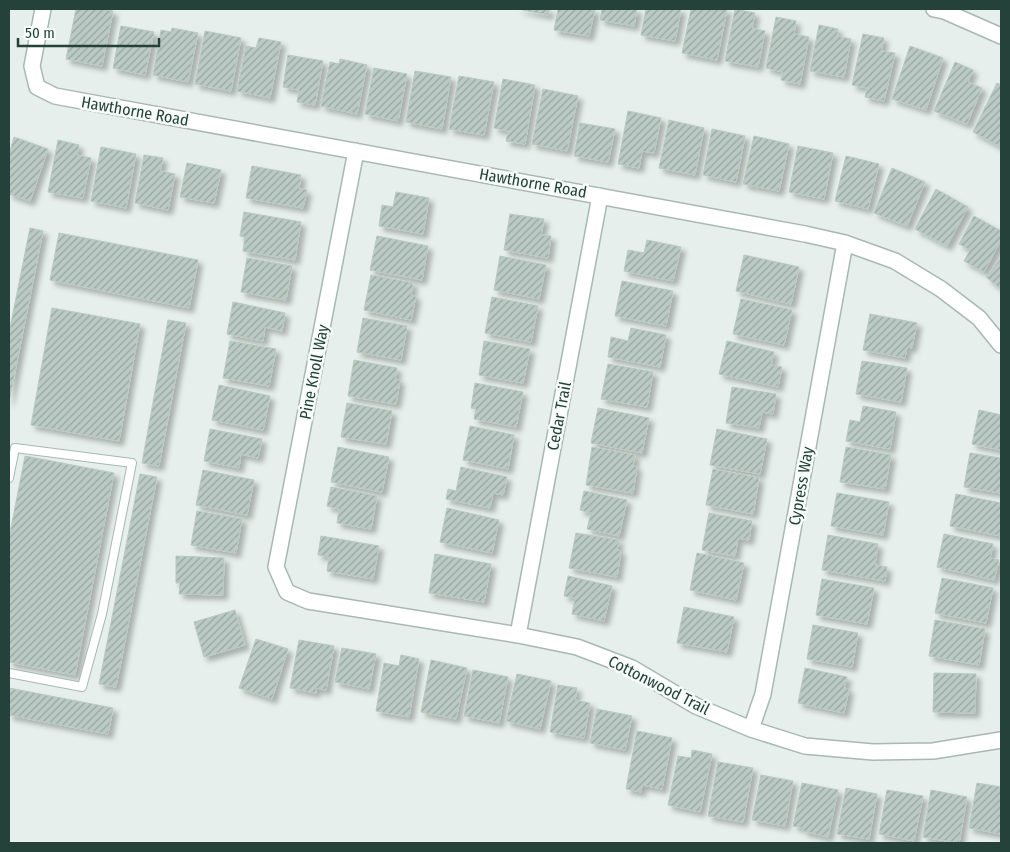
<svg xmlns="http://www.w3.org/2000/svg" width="1010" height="852" font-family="'Fira Sans Condensed',sans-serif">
<defs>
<pattern id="building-hatch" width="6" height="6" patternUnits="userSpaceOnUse" patternTransform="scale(1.25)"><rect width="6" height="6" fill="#bbcac4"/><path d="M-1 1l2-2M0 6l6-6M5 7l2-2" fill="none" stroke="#98a6a0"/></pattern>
<filter id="shadow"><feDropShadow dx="4.5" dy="4.5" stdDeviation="2.5" flood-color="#0004"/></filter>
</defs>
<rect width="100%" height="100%" fill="#e6efeb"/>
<path fill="url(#building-hatch)" stroke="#b8c9c2" filter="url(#shadow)" d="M 76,9 L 101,9 L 113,11 L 102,66 L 66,59 Z
M 518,9 L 550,9 L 548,15 Z
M 558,9 L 595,9 L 589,36 L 554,30 Z
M 602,9 L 637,9 L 634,26 L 600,20 Z
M 646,9 L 681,9 L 675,41 L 641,35 Z
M 691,9 L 727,9 L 717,60 L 682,53 Z
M 735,9 L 755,13 L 752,28 L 765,31 L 758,67 L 725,61 Z
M 776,17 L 796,21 L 794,34 L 809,37 L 800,84 L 781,80 L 783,72 L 766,68 Z
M 819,25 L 838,29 L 837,36 L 851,39 L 844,77 L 810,71 Z
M 121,26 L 154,32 L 145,75 L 113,68 Z
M 172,28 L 198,33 L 188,82 L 153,75 L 161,30 L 171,32 Z
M 205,31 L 241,38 L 231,91 L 195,84 Z
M 863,34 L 884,38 L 881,51 L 895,53 L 884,101 L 865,97 L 867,88 L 852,85 Z
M 259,38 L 281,42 L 270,98 L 237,91 L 246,46 L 256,48 Z
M 910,46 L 943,58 L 926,110 L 892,99 Z
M 288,55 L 323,61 L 315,105 L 297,102 L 299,90 L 283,87 Z
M 340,59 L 367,65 L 357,114 L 321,106 L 330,62 L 339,64 Z
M 955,62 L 973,70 L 968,82 L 982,88 L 967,124 L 934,111 Z
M 374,68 L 407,74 L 398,121 L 365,114 Z
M 415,71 L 451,77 L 442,129 L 406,122 Z
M 459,76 L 494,82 L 484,135 L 449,129 Z
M 503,79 L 535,85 L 525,144 L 506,141 L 508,131 L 494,128 Z
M 997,83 L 1001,85 L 1001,147 L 973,132 Z
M 543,89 L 578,96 L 567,151 L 532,144 Z
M 628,111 L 661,118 L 654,153 L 642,151 L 639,168 L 618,164 Z
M 669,120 L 704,128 L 695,175 L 659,168 Z
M 580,123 L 615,129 L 608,162 L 574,156 Z
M 712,129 L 745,136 L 736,182 L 703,175 Z
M 754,136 L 789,144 L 779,191 L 743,184 Z
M 14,137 L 48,149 L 30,201 L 9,194 L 9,154 Z
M 58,140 L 79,145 L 77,155 L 91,158 L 83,198 L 48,192 Z
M 798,146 L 833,153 L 824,199 L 789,192 Z
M 101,147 L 136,154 L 126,208 L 91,201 Z
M 144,155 L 163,158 L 160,171 L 175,174 L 168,210 L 135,203 Z
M 846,156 L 879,164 L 868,209 L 835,201 Z
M 187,163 L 221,170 L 214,203 L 180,197 Z
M 252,166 L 301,175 L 299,189 L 307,190 L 303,208 L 246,198 Z
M 892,168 L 925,182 L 907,226 L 874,213 Z
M 936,189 L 968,207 L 947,246 L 915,229 Z
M 396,192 L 429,198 L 423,234 L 379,226 L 382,205 L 393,207 Z
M 244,212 L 301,222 L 295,260 L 243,251 L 245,237 L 240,236 Z
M 510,214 L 544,219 L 541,235 L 551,236 L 548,258 L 504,250 Z
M 974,216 L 1001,231 L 1001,240 L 984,272 L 964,261 L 970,250 L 959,244 Z
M 30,228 L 43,231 L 9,402 L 9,333 Z
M 59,233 L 198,260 L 189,308 L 50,280 Z
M 377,236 L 428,246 L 422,280 L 370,270 Z
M 647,240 L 681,247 L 673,281 L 624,271 L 628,250 L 644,253 Z
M 744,255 L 799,267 L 791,304 L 736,291 Z
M 500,256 L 546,265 L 539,299 L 494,290 Z
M 247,258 L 292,266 L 286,300 L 241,292 Z
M 1001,258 L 1001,289 L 986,277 Z
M 371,275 L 413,283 L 411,295 L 416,296 L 411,320 L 364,310 Z
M 622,281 L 673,291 L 666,326 L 615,316 Z
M 492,297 L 538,306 L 531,342 L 485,333 Z
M 741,299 L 792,310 L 784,345 L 733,334 Z
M 233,302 L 285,313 L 282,331 L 265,327 L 263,341 L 227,334 Z
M 52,308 L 140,324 L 119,441 L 31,425 Z
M 870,314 L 917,323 L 912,348 L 907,347 L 905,358 L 863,350 Z
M 363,318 L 407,326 L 401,360 L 357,352 Z
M 168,320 L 186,323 L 159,466 L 142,463 Z
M 631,328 L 666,335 L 660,367 L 608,357 L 611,337 L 628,341 Z
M 230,341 L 276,349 L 269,386 L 223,378 Z
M 484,341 L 530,349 L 523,383 L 479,375 Z
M 727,341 L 774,352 L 771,365 L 782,367 L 778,387 L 719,374 Z
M 354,360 L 397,368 L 395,379 L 400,380 L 396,404 L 348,396 Z
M 862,361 L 907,368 L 901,402 L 856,394 Z
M 608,364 L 653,372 L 647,407 L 601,399 Z
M 475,383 L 523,392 L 516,427 L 474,419 L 476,409 L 471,408 Z
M 219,385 L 270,396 L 263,430 L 212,420 Z
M 732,387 L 776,394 L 773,414 L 762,412 L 759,428 L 726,423 Z
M 347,403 L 392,411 L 386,444 L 341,437 Z
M 863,406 L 896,412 L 890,449 L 846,441 L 850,420 L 860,422 Z
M 598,408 L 649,418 L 642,453 L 591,443 Z
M 979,410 L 1001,415 L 1001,450 L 972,444 Z
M 470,426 L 514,435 L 508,469 L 463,460 Z
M 210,429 L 262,439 L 258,458 L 241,454 L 239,468 L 204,461 Z
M 717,429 L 767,439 L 760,474 L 710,465 Z
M 338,447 L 389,457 L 382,492 L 331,482 Z
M 592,447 L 635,455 L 633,466 L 637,467 L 633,493 L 586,485 Z
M 846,447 L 891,455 L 885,489 L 840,482 Z
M 970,453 L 1001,458 L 1001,493 L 964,487 Z
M 25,456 L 114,473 L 75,675 L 9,662 L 9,538 Z
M 461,467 L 507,477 L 503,495 L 493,493 L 490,508 L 446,499 L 448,489 L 456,491 Z
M 713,469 L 759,478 L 753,514 L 706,505 Z
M 203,470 L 254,480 L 247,515 L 196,505 Z
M 140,474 L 157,477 L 116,687 L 99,684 Z
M 331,487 L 377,496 L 371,529 L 337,523 L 339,509 L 327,506 Z
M 584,491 L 627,500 L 619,536 L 587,529 L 591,513 L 580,510 Z
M 837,493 L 889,502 L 883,535 L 831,526 Z
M 956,494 L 1001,503 L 1001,536 L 950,526 Z
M 447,508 L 499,520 L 492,553 L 440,542 Z
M 197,511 L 242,519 L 236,553 L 191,545 Z
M 709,513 L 752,521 L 749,540 L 738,538 L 735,556 L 702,550 Z
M 576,533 L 619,540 L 617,550 L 621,551 L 617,577 L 569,568 Z
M 944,534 L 993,544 L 990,558 L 999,560 L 994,580 L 937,567 Z
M 828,535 L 878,544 L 875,565 L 887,567 L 885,581 L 822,570 Z
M 321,536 L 379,546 L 373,579 L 327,571 L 329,557 L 318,555 Z
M 697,553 L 744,563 L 736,600 L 690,590 Z
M 435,554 L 491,564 L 484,602 L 429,593 Z
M 176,556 L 224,558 L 223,595 L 179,594 L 180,583 L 176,583 Z
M 568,576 L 612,586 L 604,621 L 572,614 L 575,598 L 564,596 Z
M 942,578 L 993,588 L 986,623 L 935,613 Z
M 822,579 L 874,588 L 867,624 L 816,615 Z
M 684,607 L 734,617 L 727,652 L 677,643 Z
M 235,610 L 245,645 L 204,657 L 194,622 Z
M 935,620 L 985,629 L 979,665 L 929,656 Z
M 813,625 L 858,633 L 852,667 L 807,659 Z
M 256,639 L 288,649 L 272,699 L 239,688 Z
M 299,640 L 334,646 L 326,690 L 316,688 L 316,693 L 290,688 Z
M 342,648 L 376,654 L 369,689 L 335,682 Z
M 401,655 L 419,659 L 409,717 L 376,711 L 384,663 L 399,666 Z
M 431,660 L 467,668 L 456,719 L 421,712 Z
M 805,668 L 847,677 L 844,688 L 849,689 L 844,713 L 798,703 Z
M 473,670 L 508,677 L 499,723 L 464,716 Z
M 934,673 L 976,674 L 975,713 L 933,712 Z
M 517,674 L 551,681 L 540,729 L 506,721 Z
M 558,685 L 577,688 L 575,700 L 590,703 L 584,738 L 550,732 Z
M 9,688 L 113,708 L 108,734 L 9,715 Z
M 597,709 L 632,716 L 625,750 L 590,743 Z
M 637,731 L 672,738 L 662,789 L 642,785 L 641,792 L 626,789 Z
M 692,750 L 712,754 L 700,812 L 668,805 L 678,756 L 691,758 Z
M 718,762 L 753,768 L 743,822 L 708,816 Z
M 761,775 L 793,781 L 785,826 L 752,820 Z
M 802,783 L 838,790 L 828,837 L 803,831 L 804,828 L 793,826 Z
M 977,783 L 1001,787 L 1001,834 L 969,828 Z
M 846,788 L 877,794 L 869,839 L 837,834 Z
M 887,790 L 923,796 L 914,841 L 879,834 Z
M 931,790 L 967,797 L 959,843 L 923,837 Z"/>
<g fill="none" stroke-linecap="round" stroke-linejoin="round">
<defs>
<path id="service" d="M 9,478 L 15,448 L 132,463 L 102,614 L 82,687 L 9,673"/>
<path id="minor" d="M 43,9 L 32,66 L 37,87 L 55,96 L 805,234 L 845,243 L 895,261 L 941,289 L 979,318 L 1001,345
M 934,9 L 944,11 L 1001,36
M 356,151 L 276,567 L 287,592 L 308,601 L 518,635 L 577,647 L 632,668 L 696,706 L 751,729 L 805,746 L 873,752 L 933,751 L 1001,740
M 518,635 L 600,196
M 751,729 L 763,694 L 845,243"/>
</defs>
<use href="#service" stroke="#a8b8b2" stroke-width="10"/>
<use href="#minor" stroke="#a8b8b2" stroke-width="18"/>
<use href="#service" stroke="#fff" stroke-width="8"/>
<use href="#minor" stroke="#fff" stroke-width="15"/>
</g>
<g text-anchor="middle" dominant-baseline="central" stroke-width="5" stroke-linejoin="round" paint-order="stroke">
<g font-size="16" fill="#24423a" stroke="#f7fbf9">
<text transform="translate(135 111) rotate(10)">Hawthorne Road</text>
<text transform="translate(533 183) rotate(10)">Hawthorne Road</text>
<text transform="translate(314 372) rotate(-79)">Pine Knoll Way</text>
<text transform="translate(559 416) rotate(-79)">Cedar Trail</text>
<text transform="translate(801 486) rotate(-80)">Cypress Way</text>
<text transform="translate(659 685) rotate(27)">Cottonwood Trail</text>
</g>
</g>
<rect width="1010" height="852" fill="none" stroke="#24423a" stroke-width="20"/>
<path d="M18 38v8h141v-8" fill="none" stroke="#24423a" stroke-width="2.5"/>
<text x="25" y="38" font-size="15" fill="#24423a" stroke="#f7fbf9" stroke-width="4" paint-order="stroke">50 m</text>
</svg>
